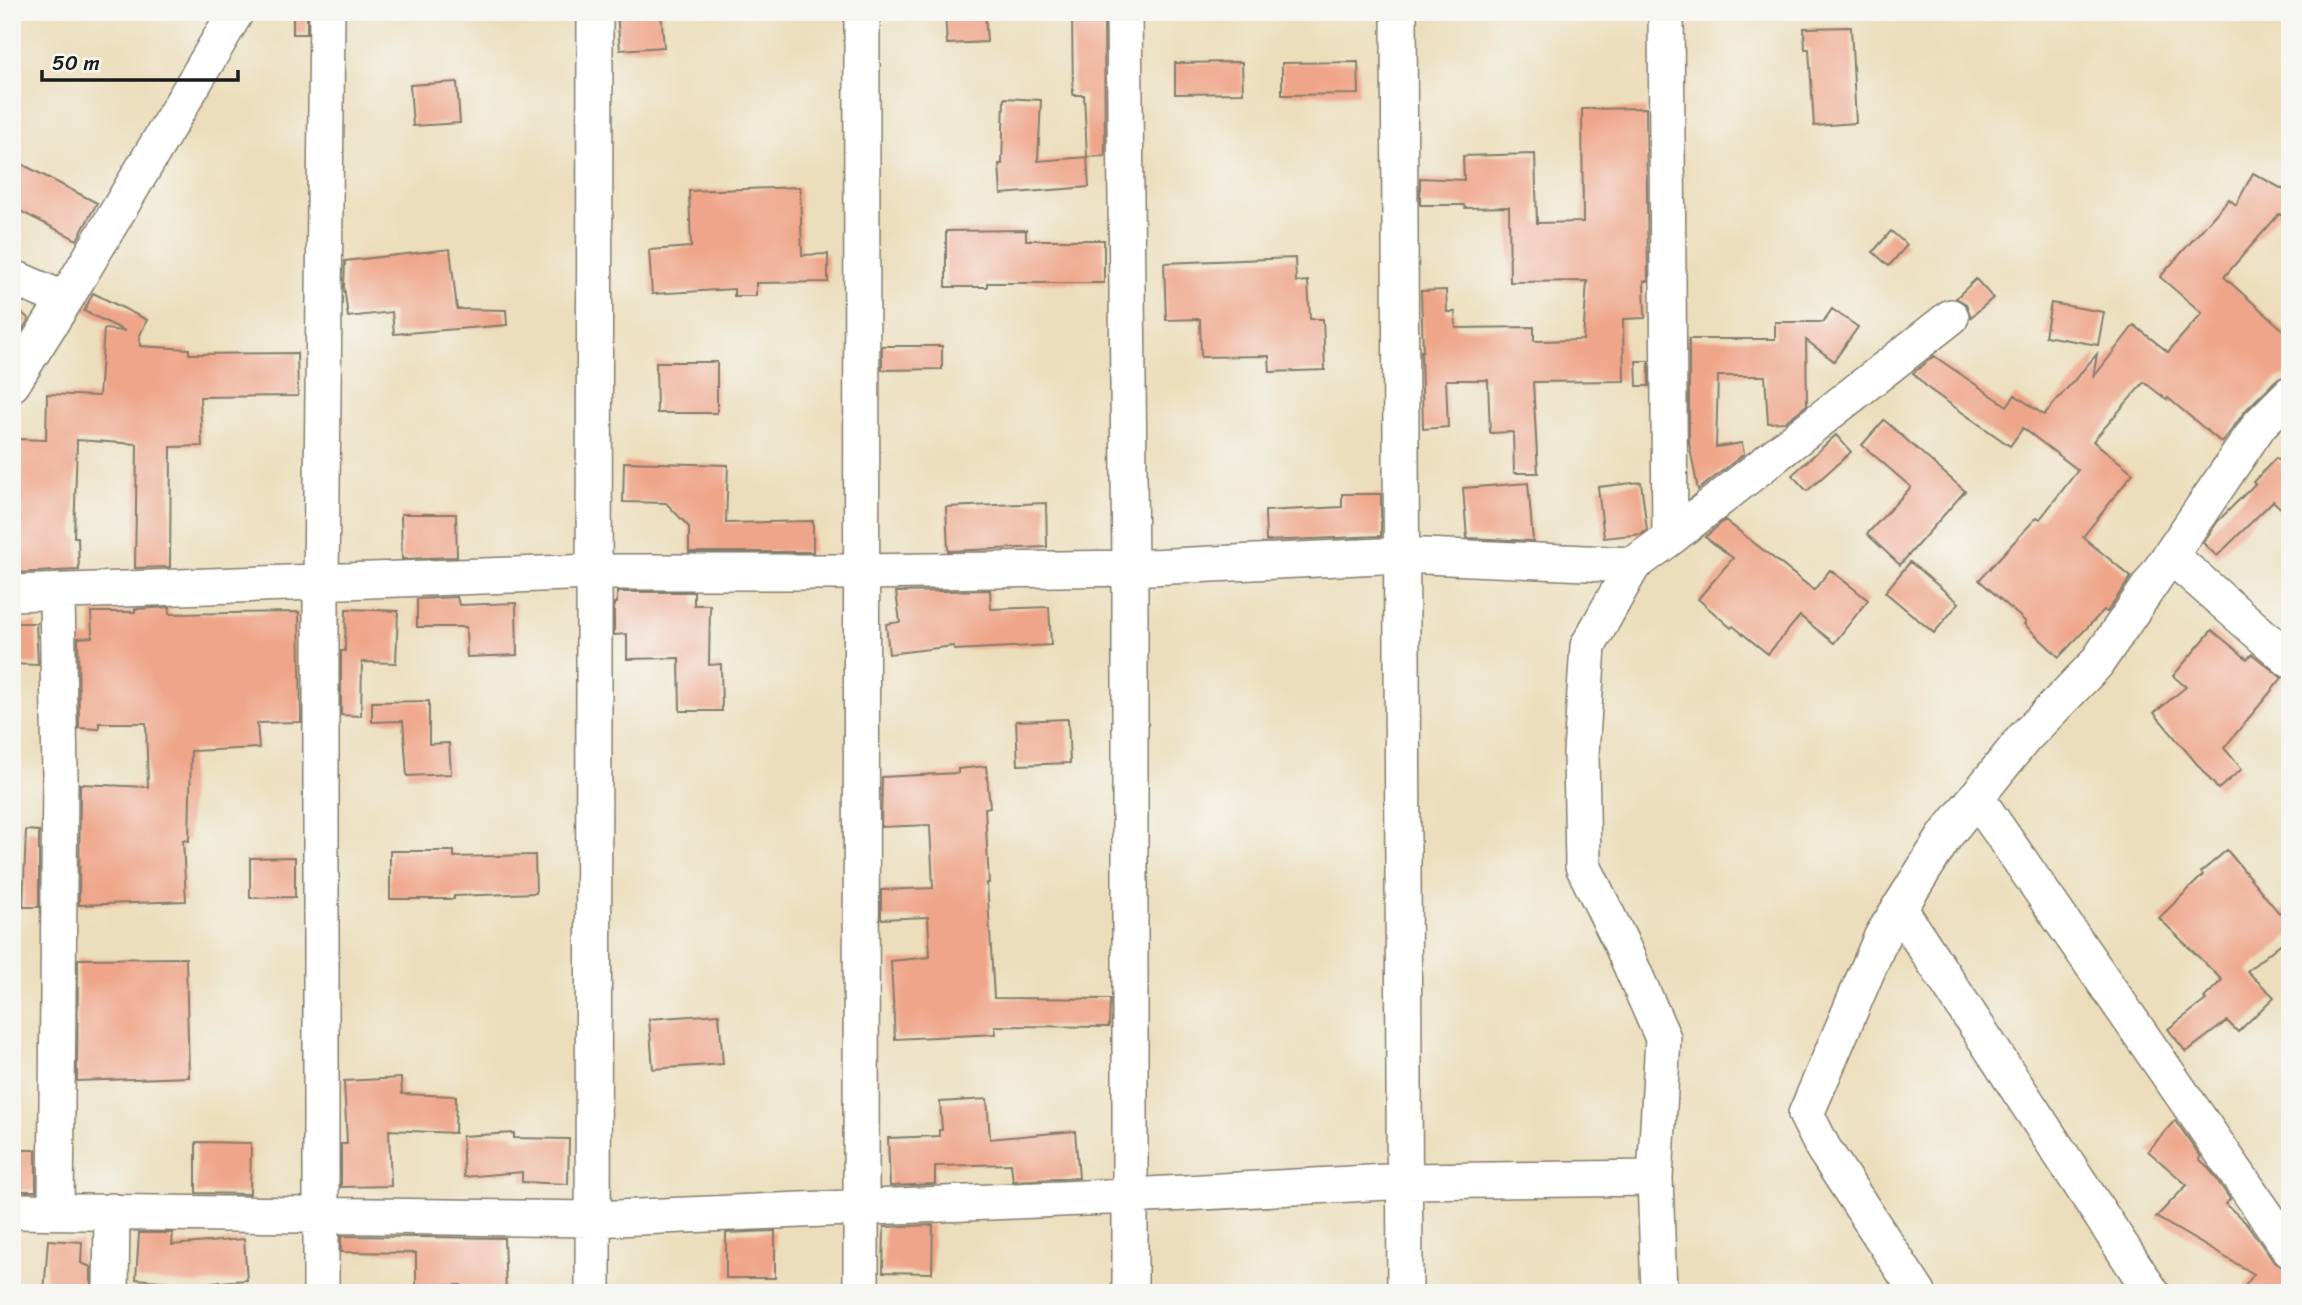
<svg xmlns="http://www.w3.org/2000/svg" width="2302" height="1305" font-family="Sriracha,sans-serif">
<rect width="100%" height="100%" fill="#f6f6f2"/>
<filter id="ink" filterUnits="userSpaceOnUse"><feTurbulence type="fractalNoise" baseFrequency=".0143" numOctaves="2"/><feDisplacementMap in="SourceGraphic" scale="14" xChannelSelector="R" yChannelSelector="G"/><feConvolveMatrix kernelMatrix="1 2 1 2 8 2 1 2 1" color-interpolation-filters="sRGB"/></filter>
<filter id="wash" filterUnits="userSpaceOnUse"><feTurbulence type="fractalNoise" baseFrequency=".00686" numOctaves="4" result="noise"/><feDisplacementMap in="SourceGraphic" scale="28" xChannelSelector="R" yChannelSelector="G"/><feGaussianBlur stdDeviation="1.57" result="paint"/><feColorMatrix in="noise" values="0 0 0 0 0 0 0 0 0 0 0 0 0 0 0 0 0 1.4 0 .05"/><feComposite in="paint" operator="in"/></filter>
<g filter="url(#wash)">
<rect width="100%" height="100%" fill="#ecdebc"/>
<g id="blocks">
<path fill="#efa589" d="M 293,12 L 307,12 L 307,34 L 293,34 Z
M 617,12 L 661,12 L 664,47 L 620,50 Z
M 945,12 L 985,12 L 987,42 L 947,44 Z
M 1072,12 L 1104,12 L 1105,156 L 1087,157 L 1084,95 L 1073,95 Z
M 1851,27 L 1856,123 L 1814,126 L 1809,49 L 1805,49 L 1804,28 Z
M 1242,62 L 1243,93 L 1175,94 L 1175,63 Z
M 1358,62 L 1359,94 L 1282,95 L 1282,63 Z
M 457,82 L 460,123 L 413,126 L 410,85 Z
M 1004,98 L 1041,100 L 1038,161 L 1087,157 L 1089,187 L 1001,194 L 999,164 L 1002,164 Z
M 1646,108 L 1648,281 L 1644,281 L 1645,318 L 1623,319 L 1624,381 L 1533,382 L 1538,473 L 1514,473 L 1513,432 L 1490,433 L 1488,380 L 1446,380 L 1448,427 L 1423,429 L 1421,351 L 1423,351 L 1421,291 L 1446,290 L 1447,312 L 1455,312 L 1456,328 L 1534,327 L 1534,341 L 1583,340 L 1587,281 L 1510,282 L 1509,207 L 1465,208 L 1464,205 L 1420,205 L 1420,178 L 1464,180 L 1463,156 L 1535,154 L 1537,223 L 1583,222 L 1582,109 Z
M 12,159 L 97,203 L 77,240 L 12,207 Z
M 2253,173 L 2290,193 L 2290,220 L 2279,214 L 2224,277 L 2290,336 L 2290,374 L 2276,380 L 2246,410 L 2222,443 L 2168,398 L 2167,400 L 2144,382 L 2093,441 L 2133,473 L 2083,537 L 2131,577 L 2107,612 L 2104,610 L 2059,657 L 2024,624 L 2026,622 L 1979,580 L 2037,517 L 2040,519 L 2078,470 L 2023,428 L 2010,446 L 1929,389 L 1913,373 L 1934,356 L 2007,406 L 2015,395 L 2044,415 L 2097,354 L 2093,378 L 2134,325 L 2168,352 L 2202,313 L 2160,277 L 2229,199 L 2236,205 Z
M 800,187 L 802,255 L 828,254 L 828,282 L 756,283 L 756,296 L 734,296 L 734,289 L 652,294 L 649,250 L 691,247 L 689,191 Z
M 1026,230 L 1026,240 L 1104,240 L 1104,283 L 987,283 L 987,287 L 946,287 L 946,231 Z
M 1891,231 L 1907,245 L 1889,266 L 1873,252 Z
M 450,249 L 457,309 L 506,310 L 507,325 L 394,334 L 392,312 L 348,317 L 344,287 L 345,261 Z
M 1295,258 L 1296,282 L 1308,281 L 1310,319 L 1323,319 L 1325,370 L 1270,372 L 1269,356 L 1201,357 L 1200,319 L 1166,320 L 1164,263 Z
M 1976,279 L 1993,298 L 1971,317 L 1966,304 L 1956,298 Z
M 93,293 L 147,320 L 140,335 L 140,346 L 189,349 L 189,354 L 297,353 L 298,396 L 200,397 L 202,446 L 171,447 L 170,567 L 135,568 L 137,444 L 77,440 L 74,537 L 78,537 L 79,570 L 12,573 L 12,481 L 15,481 L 17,439 L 46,440 L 47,394 L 99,396 L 104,329 L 125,331 L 84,311 Z
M 2051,303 L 2104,312 L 2098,345 L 2045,336 Z
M 12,304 L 29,319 L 12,346 Z
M 1832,309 L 1858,327 L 1834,361 L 1806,340 L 1807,405 L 1785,422 L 1768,423 L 1765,376 L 1718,376 L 1716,447 L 1742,443 L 1744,454 L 1698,490 L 1689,443 L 1689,339 L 1775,339 L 1775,322 L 1823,322 Z
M 882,346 L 942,346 L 942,369 L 882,370 Z
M 1636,361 L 1649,361 L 1649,386 L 1637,386 Z
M 656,362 L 717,362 L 717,413 L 657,413 Z
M 1884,420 L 1965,491 L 1900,565 L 1867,534 L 1911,487 L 1862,445 Z
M 1836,435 L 1851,452 L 1807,491 L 1792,475 Z
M 2276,458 L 2290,471 L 2290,517 L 2273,501 L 2217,556 L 2203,543 L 2218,521 L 2255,484 L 2253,482 Z
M 624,462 L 728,465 L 726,523 L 813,521 L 813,552 L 689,552 L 689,527 L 666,503 L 623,502 Z
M 1641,482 L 1647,530 L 1642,534 L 1604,538 L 1598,487 Z
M 1528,483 L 1533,541 L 1467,538 L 1463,488 Z
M 1342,494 L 1381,494 L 1381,536 L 1266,541 L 1265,511 L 1342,507 Z
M 1046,503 L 1047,547 L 948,551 L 946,507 Z
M 401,514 L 456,514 L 457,557 L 402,559 Z
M 1725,520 L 1814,590 L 1830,570 L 1868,600 L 1834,643 L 1800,616 L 1768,654 L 1733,626 L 1731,628 L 1698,599 L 1733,558 L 1705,537 Z
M 1910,562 L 1959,603 L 1934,633 L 1885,592 Z
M 990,590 L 991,609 L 1049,607 L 1051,645 L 954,650 L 954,646 L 889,654 L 886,624 L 900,622 L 896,592 Z
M 617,592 L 694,592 L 694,605 L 710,605 L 709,665 L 721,664 L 722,711 L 680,711 L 679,658 L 627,659 L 627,634 L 614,635 L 614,603 L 617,603 Z
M 457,597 L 459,605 L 516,603 L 517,655 L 467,657 L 466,627 L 417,627 L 417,599 Z
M 170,607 L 169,614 L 299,612 L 301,722 L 257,723 L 259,748 L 191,751 L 189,841 L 183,840 L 186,901 L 79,905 L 80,784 L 148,787 L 146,723 L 99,723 L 99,729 L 79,728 L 78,638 L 92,637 L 91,612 L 135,612 L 135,609 Z
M 346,609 L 398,611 L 396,663 L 362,662 L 361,716 L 341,715 L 341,651 L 345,651 Z
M 12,623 L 36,623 L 38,665 L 12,664 Z
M 2212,630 L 2247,659 L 2252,654 L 2282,678 L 2224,748 L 2242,769 L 2218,789 L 2154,713 L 2186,687 L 2173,676 Z
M 429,701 L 429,744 L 449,743 L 451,774 L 407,776 L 403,721 L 372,722 L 372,702 Z
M 1068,719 L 1070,763 L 1018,765 L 1016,721 Z
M 986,766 L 990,807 L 985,808 L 989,883 L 987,883 L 994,998 L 1110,999 L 1109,1027 L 995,1026 L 996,1034 L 895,1039 L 891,961 L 930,957 L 928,917 L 881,919 L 881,890 L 933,888 L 930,825 L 881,827 L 882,777 L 958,773 L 958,769 Z
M 26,830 L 39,831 L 39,907 L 23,907 Z
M 2227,850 L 2279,913 L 2290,905 L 2290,936 L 2247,971 L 2274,997 L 2238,1032 L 2227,1021 L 2186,1052 L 2168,1029 L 2206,1000 L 2204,998 L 2222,980 L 2159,918 L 2203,875 L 2201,872 Z
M 390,851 L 454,851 L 454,857 L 535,855 L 536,893 L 454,896 L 454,899 L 390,899 Z
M 295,857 L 295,897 L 250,898 L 250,858 Z
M 186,958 L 189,1077 L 77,1081 L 78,959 Z
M 719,1014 L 723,1064 L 653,1069 L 649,1019 Z
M 401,1078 L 402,1094 L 456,1096 L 455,1133 L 389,1130 L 391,1186 L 341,1187 L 341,1144 L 347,1144 L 344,1081 Z
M 987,1099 L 990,1139 L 1075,1131 L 1079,1178 L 1013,1181 L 1011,1164 L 935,1166 L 935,1184 L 890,1186 L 888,1138 L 939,1136 L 939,1130 L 942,1130 L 940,1102 Z
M 2175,1120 L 2201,1157 L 2199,1159 L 2209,1168 L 2230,1199 L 2226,1204 L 2247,1224 L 2274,1262 L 2290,1271 L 2290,1293 L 2240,1293 L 2254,1274 L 2156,1217 L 2187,1185 L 2148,1151 Z
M 514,1133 L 514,1138 L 569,1139 L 568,1184 L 522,1182 L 522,1172 L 464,1177 L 462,1136 Z
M 196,1142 L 251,1143 L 250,1194 L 196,1193 Z
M 12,1150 L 36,1150 L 36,1191 L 12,1191 Z
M 933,1225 L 932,1273 L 883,1272 L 884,1227 Z
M 775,1231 L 775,1278 L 726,1278 L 726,1233 Z
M 139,1233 L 173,1233 L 172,1245 L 244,1239 L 247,1280 L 194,1284 L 136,1279 Z
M 341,1236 L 504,1238 L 506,1293 L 461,1293 L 461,1285 L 416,1286 L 416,1253 L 341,1252 Z
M 48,1240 L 82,1242 L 81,1263 L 91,1267 L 91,1293 L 44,1293 Z"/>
</g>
</g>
<g filter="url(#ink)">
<use href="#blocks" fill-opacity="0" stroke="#847d6c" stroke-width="2"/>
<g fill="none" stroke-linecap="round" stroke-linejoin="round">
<defs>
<path id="minor" d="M 1124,12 L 1130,568 L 1130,1293
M 1399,12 L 1405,1293
M 1666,12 L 1670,538
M 12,277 L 65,300
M 12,384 L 65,300 L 236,12
M 2171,556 L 2290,660
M 12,593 L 594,572 L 862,572 L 1130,568 L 1401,555 L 1633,565
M 1976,797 L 2290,1250
M 1899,908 L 2152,1293
M 12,1211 L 593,1219 L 1130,1196 L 1406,1181 L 1655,1178
M 56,1211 L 60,777 L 57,593
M 111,1293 L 112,1211
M 321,1293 L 321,583 L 327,12
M 593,1293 L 595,12
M 861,1293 L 862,12
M 1659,1293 L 1655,1178 L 1663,1038 L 1620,941 L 1583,866 L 1581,753 L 1588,646 L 1633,565 L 1670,538 L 1951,317
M 1918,1293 L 1823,1148 L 1806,1114 L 1882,936 L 1945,836 L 2024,738 L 2096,664 L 2260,424 L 2290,394"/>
</defs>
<use href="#minor" stroke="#847d6c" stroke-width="38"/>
<use href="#minor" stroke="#fff" stroke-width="35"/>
</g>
</g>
<rect width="2302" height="1305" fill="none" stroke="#f6f6f2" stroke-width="42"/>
<path d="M42 70v10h196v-10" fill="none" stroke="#1c1c1c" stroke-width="3.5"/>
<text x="52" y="70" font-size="21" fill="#1c1c1c" stroke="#f6f6f2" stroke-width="5" paint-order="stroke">50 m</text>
</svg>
